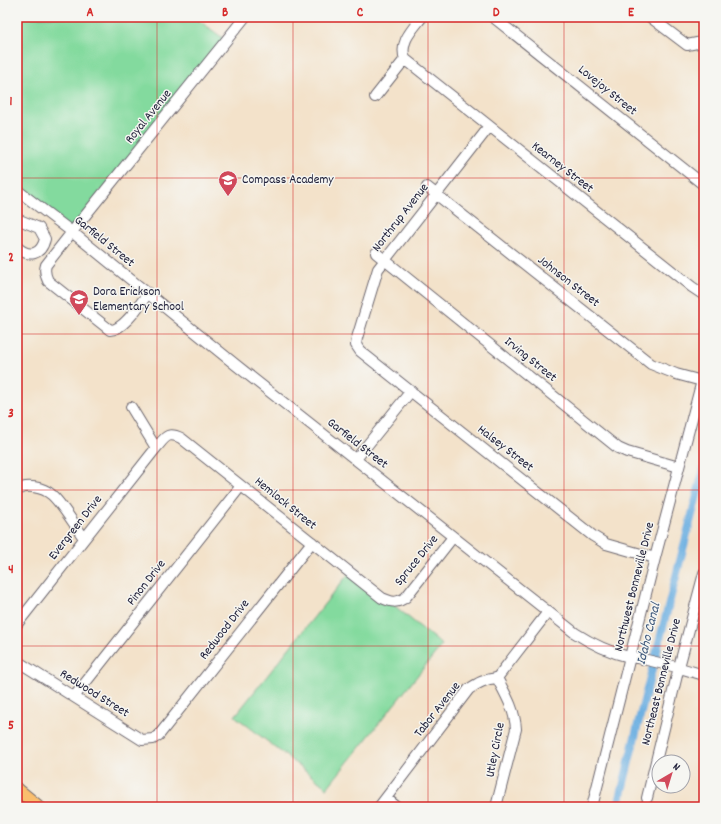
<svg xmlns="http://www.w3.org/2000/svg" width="721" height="824" font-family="Dekko,sans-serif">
<rect width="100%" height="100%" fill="#f6f6f2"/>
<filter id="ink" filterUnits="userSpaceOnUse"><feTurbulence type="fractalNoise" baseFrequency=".025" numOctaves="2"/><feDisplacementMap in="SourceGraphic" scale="8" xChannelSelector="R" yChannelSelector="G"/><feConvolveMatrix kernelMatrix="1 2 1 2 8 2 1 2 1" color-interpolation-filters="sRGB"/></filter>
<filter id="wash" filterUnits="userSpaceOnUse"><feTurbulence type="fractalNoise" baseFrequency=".012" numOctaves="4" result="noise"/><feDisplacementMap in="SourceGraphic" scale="16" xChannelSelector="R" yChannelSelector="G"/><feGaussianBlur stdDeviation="0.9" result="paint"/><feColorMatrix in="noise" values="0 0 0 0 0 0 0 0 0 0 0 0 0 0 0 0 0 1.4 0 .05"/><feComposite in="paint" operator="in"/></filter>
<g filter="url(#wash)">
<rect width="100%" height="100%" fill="#f3e2ca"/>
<path fill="#83da9e" stroke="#527e6c" d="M 17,17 L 194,17 L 227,41 L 72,232 L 17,190 Z
M 350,572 L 390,602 L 442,645 L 327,788 L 235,716 Z"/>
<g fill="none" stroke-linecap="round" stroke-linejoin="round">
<path stroke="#6cafe1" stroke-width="8" d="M 618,807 L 639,720 L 704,468"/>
</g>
</g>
<g filter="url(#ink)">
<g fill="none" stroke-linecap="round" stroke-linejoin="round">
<defs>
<path id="minor" d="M 493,17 L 704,185
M 650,17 L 687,45 L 702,42 L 704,40
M 405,59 L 692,287 L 704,295
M 375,97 L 405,59 C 399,42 412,30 422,17
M 489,127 L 378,269 L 357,338 L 356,345 L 360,351 L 593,536 L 606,544 L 655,558
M 427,187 L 651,364 L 676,374 L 702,381
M 17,190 L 72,232 L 236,365 L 575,633 C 592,644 609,652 629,657 C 635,658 641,658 647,660 C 666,664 685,669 704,675
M 17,219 L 39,228 L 45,239 C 41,255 29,258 17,247
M 376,253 L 618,448 L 627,452 L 679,467
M 148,293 C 140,304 124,330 110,330 L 48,281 C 45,275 44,271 46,265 L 72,232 L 245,17
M 131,407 L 156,448
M 356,459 L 411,391
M 17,490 C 27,484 43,487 52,495 C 62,504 76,527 84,538
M 17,624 L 156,448 C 165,438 167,431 181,438 L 382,598 C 391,602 397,604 406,597 L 453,537
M 17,661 L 142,740 L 153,739 L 159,735 L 312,542
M 74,697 L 241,486
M 386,798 L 397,807
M 647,798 L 679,667 L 704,573
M 379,807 L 469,689 C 478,683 485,679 497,678 L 548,612
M 496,807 L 516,729 C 515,710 506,695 497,678
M 592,807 L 655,558 L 704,373"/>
<path id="major" d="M 17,789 L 39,807"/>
</defs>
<use href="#minor" stroke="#6b656d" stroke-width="12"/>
<use href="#major" stroke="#6b656d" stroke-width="14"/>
<use href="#minor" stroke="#fff" stroke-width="10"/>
<use href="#major" stroke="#fabe6e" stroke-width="12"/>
</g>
</g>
<path fill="none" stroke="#d62828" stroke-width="1" stroke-opacity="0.55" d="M 157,17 L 157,807M 293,17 L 293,807M 428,17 L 428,807M 564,17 L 564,807M 17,178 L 704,178M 17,334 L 704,334M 17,490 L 704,490M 17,646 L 704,646"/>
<defs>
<symbol id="school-pin" viewBox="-11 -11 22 30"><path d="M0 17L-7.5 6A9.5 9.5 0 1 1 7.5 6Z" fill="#d1495b" stroke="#f6f6f2"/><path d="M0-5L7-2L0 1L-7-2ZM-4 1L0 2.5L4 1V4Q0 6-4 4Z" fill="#fff"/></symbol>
</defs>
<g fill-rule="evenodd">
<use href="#school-pin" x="217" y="169" width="22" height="30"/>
<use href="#school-pin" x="68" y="288" width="22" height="30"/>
</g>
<g text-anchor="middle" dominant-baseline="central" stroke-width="3" stroke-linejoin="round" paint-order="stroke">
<g font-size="13" fill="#22223b" stroke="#f6f6f2">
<text transform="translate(607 91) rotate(39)">Lovejoy Street</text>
<text transform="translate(149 117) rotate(-51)">Royal Avenue</text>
<text transform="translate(562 168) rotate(38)">Kearney Street</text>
<text transform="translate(401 218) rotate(-52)">Northrup Avenue</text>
<text transform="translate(104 242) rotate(39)">Garfield Street</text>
<text transform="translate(568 282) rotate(38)">Johnson Street</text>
<text transform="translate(530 360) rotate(39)">Irving Street</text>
<text transform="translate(357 444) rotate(38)">Garfield Street</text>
<text transform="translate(505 449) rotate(38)">Halsey Street</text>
<text transform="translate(285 504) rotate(39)">Hemlock Street</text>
<text transform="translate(76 528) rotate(-52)">Evergreen Drive</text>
<text transform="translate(417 561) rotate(-51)">Spruce Drive</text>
<text transform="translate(147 583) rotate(-52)">Pinon Drive</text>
<text transform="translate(635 587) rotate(-76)">Northwest Bonneville Drive</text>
<text transform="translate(225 630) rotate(-52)">Redwood Drive</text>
<text transform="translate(662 682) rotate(-76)">Northeast Bonneville Drive</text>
<text transform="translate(94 694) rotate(32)">Redwood Street</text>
<text transform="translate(438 710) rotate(-52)">Tabor Avenue</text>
<text transform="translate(496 750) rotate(-79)">Utley Circle</text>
</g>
<g font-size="13" fill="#22223b" stroke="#f6f6f2" text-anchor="start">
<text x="242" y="180">Compass Academy</text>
<text x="93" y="292">Dora Erickson<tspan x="93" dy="15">Elementary School</tspan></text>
</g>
<g font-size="14" font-style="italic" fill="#405a7d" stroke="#f6f6f2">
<text transform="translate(649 634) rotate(-76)">Idaho Canal</text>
</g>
</g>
<rect width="721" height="824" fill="none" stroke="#f6f6f2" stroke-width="44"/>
<g transform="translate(671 774) rotate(38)"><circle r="19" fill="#f6f6f2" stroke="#a1a1a9"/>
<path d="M0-3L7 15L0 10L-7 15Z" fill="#d1495b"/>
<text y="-6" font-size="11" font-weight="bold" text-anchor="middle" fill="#22223b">N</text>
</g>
<rect x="22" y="22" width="677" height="780" fill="none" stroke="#d62828" stroke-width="1.5"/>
<g font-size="13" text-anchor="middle" font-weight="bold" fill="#d62828">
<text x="90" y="16">A</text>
<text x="225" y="16">B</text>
<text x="360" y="16">C</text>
<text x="496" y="16">D</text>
<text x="631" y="16">E</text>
<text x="11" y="105">1</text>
<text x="11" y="261">2</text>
<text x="11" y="417">3</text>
<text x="11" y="573">4</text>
<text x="11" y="729">5</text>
</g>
</svg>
